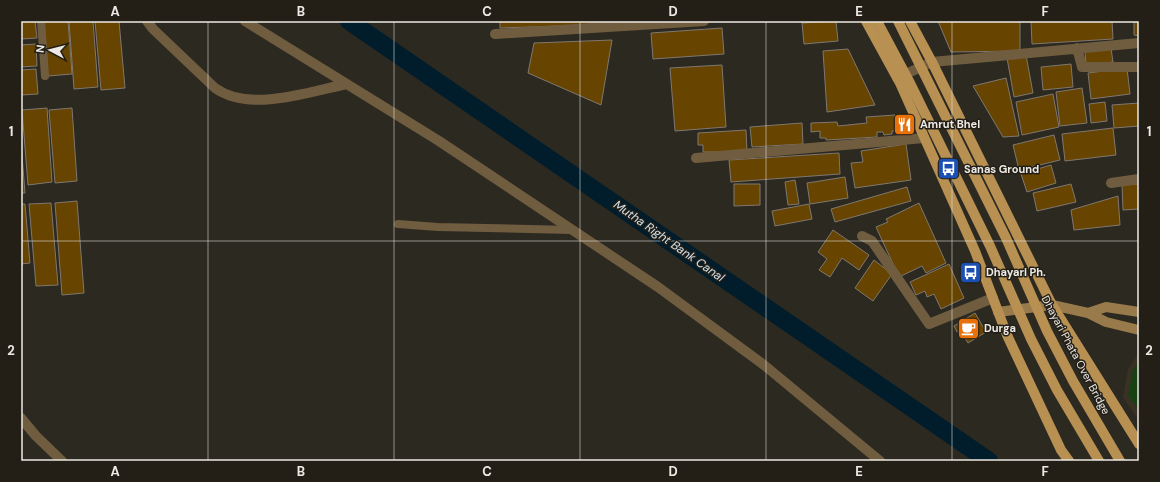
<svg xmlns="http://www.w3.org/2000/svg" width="1160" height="482" font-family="'DM Sans',sans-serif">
<rect width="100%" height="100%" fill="#2c2921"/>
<path fill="#383124" d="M 1139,352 L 1139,421 L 1123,397 L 1128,369 Z"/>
<path fill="#174111" d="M 1139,361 L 1139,410 L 1128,395 L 1133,370 Z"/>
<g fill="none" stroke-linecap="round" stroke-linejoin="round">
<path stroke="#011d2b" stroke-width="18" d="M 349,21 L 989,461"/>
</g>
<path fill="#674400" stroke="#7f7870" d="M 21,21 L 35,21 L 37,38 L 21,39 Z
M 44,21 L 68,21 L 72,74 L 48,76 Z
M 69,21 L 93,21 L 98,87 L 74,89 Z
M 95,21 L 119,21 L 125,88 L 101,90 Z
M 500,21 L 651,21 L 651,23 L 500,28 Z
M 836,21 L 838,41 L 804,44 L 802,23 Z
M 938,21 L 1020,21 L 1020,51 L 951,52 Z
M 1031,21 L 1112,21 L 1113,39 L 1032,44 Z
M 1134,21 L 1139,21 L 1139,36 L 1134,35 Z
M 722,28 L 724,54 L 653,59 L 651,33 Z
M 612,40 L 601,105 L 528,73 L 534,43 Z
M 36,44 L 37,66 L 21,67 L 21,45 Z
M 1111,48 L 1113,62 L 1086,65 L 1085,51 Z
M 848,49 L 875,105 L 827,112 L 823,51 Z
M 1026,55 L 1033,93 L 1014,97 L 1007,58 Z
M 1071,64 L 1073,87 L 1043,90 L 1041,67 Z
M 722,65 L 726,127 L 675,131 L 670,68 Z
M 1127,68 L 1130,94 L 1091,99 L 1088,73 Z
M 36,69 L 38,94 L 21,95 L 21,70 Z
M 1006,78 L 1019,136 L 1003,137 L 973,86 Z
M 1082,88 L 1087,123 L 1060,126 L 1056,92 Z
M 1053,94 L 1059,127 L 1022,135 L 1016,102 Z
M 1105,102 L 1107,121 L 1091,123 L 1089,104 Z
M 1139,103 L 1139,126 L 1114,128 L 1112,105 Z
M 47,108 L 52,182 L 28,185 L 22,110 Z
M 72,108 L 77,181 L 55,183 L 49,110 Z
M 895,115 L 896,131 L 892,131 L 892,134 L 884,135 L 883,132 L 877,132 L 877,137 L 826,140 L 826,138 L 820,138 L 820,131 L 811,132 L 811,123 L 837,122 L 838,126 L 867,123 L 866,117 Z
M 802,123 L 803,144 L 752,147 L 750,127 Z
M 1113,128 L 1116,155 L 1065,161 L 1062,134 Z
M 746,130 L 747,152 L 703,152 L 703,145 L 698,145 L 698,133 Z
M 1054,135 L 1060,160 L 1019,170 L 1013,145 Z
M 21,143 L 25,193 L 21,193 Z
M 906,144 L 911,180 L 855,188 L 851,163 L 863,162 L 861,151 Z
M 839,153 L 840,174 L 731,182 L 729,160 Z
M 1051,165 L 1056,183 L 1027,192 L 1021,174 Z
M 845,177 L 848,198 L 810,204 L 807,183 Z
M 795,180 L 799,204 L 788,205 L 785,182 Z
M 734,184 L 760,184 L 760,205 L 734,206 Z
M 1071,184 L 1076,202 L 1037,211 L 1033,193 Z
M 1139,184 L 1139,209 L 1123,210 L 1122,185 Z
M 907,187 L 911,201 L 835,222 L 831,209 Z
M 1118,196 L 1120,225 L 1074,230 L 1071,210 Z
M 77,201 L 84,293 L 62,295 L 55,203 Z
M 51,203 L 58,285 L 36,286 L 29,204 Z
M 919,203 L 946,263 L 926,273 L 922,266 L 899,277 L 876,227 L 888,222 L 886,219 Z
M 21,204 L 25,204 L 30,263 L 21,264 Z
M 809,204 L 812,219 L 775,226 L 772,211 Z
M 833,230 L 869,255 L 859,270 L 842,258 L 830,277 L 819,270 L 827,259 L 818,252 Z
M 874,260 L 892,274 L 873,301 L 855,288 Z
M 949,264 L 964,298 L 941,309 L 934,294 L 927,297 L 925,291 L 916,295 L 910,282 Z
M 975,313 L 986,332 L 968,343 L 960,330 L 957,332 L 954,326 Z"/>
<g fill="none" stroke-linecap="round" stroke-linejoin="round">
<path stroke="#705d40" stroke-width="8" d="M 41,21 L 45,76
M 398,224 L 438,227 L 572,230"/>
<path stroke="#705d40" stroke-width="10" d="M 147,21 L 153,29 L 215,88 C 250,113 308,92 347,84
M 245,21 L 439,141 L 658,287 L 764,365 L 880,461
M 495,34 L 704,21
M 1077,48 L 1082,67 L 1139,67
M 897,78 L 932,62 L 1139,43
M 696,158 L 924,138
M 1111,183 L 1139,179
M 862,236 L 872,241 L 929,324 L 993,298"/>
<path stroke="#705d40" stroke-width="10" d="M 21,418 L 36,436 L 62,461"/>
<path stroke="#987a4b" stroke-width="10" d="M 998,312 L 1052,305 L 1088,313 L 1106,322 L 1139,330
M 1088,313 L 1106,307 L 1139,312"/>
<path stroke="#b79052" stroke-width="10" d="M 866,21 L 900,83 L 975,251 L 1007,335 L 1061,450 L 1069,461
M 910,21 L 932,62 L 1052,305 L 1139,444"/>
<path stroke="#b79052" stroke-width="10" d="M 877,21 L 909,81 L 990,246 L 1031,339 L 1057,390 L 1099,461
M 898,21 L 1006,238 L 1047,331 L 1073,381 L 1120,461"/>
</g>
<path fill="none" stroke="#edeae5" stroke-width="1" stroke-opacity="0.55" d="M 208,21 L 208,461M 394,21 L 394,461M 580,21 L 580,461M 766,21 L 766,461M 952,21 L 952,461M 21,241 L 1139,241"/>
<defs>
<symbol id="restaurant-square" viewBox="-11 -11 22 22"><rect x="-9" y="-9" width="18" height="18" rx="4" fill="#e8710a" stroke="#231f17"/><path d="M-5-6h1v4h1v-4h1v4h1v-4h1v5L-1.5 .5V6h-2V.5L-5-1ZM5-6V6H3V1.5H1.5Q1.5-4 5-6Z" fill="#fff"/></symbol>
<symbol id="bus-square" viewBox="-11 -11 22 22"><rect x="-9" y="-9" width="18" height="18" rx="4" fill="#1a4fb4" stroke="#231f17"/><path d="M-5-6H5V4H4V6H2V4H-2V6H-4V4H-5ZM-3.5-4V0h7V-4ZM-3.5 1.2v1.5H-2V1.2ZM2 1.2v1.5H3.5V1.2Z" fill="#fff"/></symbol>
<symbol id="cafe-square" viewBox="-11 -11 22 22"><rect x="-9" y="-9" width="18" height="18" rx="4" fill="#e8710a" stroke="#231f17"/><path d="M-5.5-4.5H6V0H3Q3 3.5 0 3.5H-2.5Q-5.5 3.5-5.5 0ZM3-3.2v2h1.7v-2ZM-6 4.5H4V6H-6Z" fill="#fff"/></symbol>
</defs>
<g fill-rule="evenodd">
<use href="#restaurant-square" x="892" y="112" width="25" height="25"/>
<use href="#bus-square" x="936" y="156" width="25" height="25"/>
<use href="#bus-square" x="958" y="260" width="25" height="25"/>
<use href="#cafe-square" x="956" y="316" width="25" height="25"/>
</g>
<g text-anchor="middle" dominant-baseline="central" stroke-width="3" stroke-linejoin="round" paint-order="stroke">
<g font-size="11" font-weight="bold" fill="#edeae5" stroke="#231f17" text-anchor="start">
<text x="920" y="124">Amrut Bhel</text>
<text x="964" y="169">Sanas Ground</text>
<text x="986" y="272">Dhayari Ph.</text>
<text x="984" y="328">Durga</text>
</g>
<g font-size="11" fill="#edeae5" stroke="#231f17">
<text transform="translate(1076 355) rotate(62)">Dhayari Phata Over Bridge</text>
</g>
<g font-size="12" font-style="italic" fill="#d0e4f1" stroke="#231f17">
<text transform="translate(669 241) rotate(35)">Mutha Right Bank Canal</text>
</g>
</g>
<rect width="1160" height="482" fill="none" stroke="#231f17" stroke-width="44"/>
<g transform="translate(50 50) rotate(277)" stroke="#231f17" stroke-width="3" paint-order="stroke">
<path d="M0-3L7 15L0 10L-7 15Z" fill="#edeae5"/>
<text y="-6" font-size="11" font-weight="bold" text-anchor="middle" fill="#edeae5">N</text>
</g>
<rect x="22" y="22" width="1116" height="438" fill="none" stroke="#edeae5" stroke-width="1.5"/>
<g font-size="13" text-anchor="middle" font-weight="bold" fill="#edeae5">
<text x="115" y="16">A</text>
<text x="301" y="16">B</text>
<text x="487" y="16">C</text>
<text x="673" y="16">D</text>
<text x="859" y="16">E</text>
<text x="1045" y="16">F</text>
<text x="11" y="136">1</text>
<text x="1149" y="136">1</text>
<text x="11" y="355">2</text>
<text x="1149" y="355">2</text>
<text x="115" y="476">A</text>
<text x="301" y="476">B</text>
<text x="487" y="476">C</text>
<text x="673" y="476">D</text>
<text x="859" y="476">E</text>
<text x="1045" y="476">F</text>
</g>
</svg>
